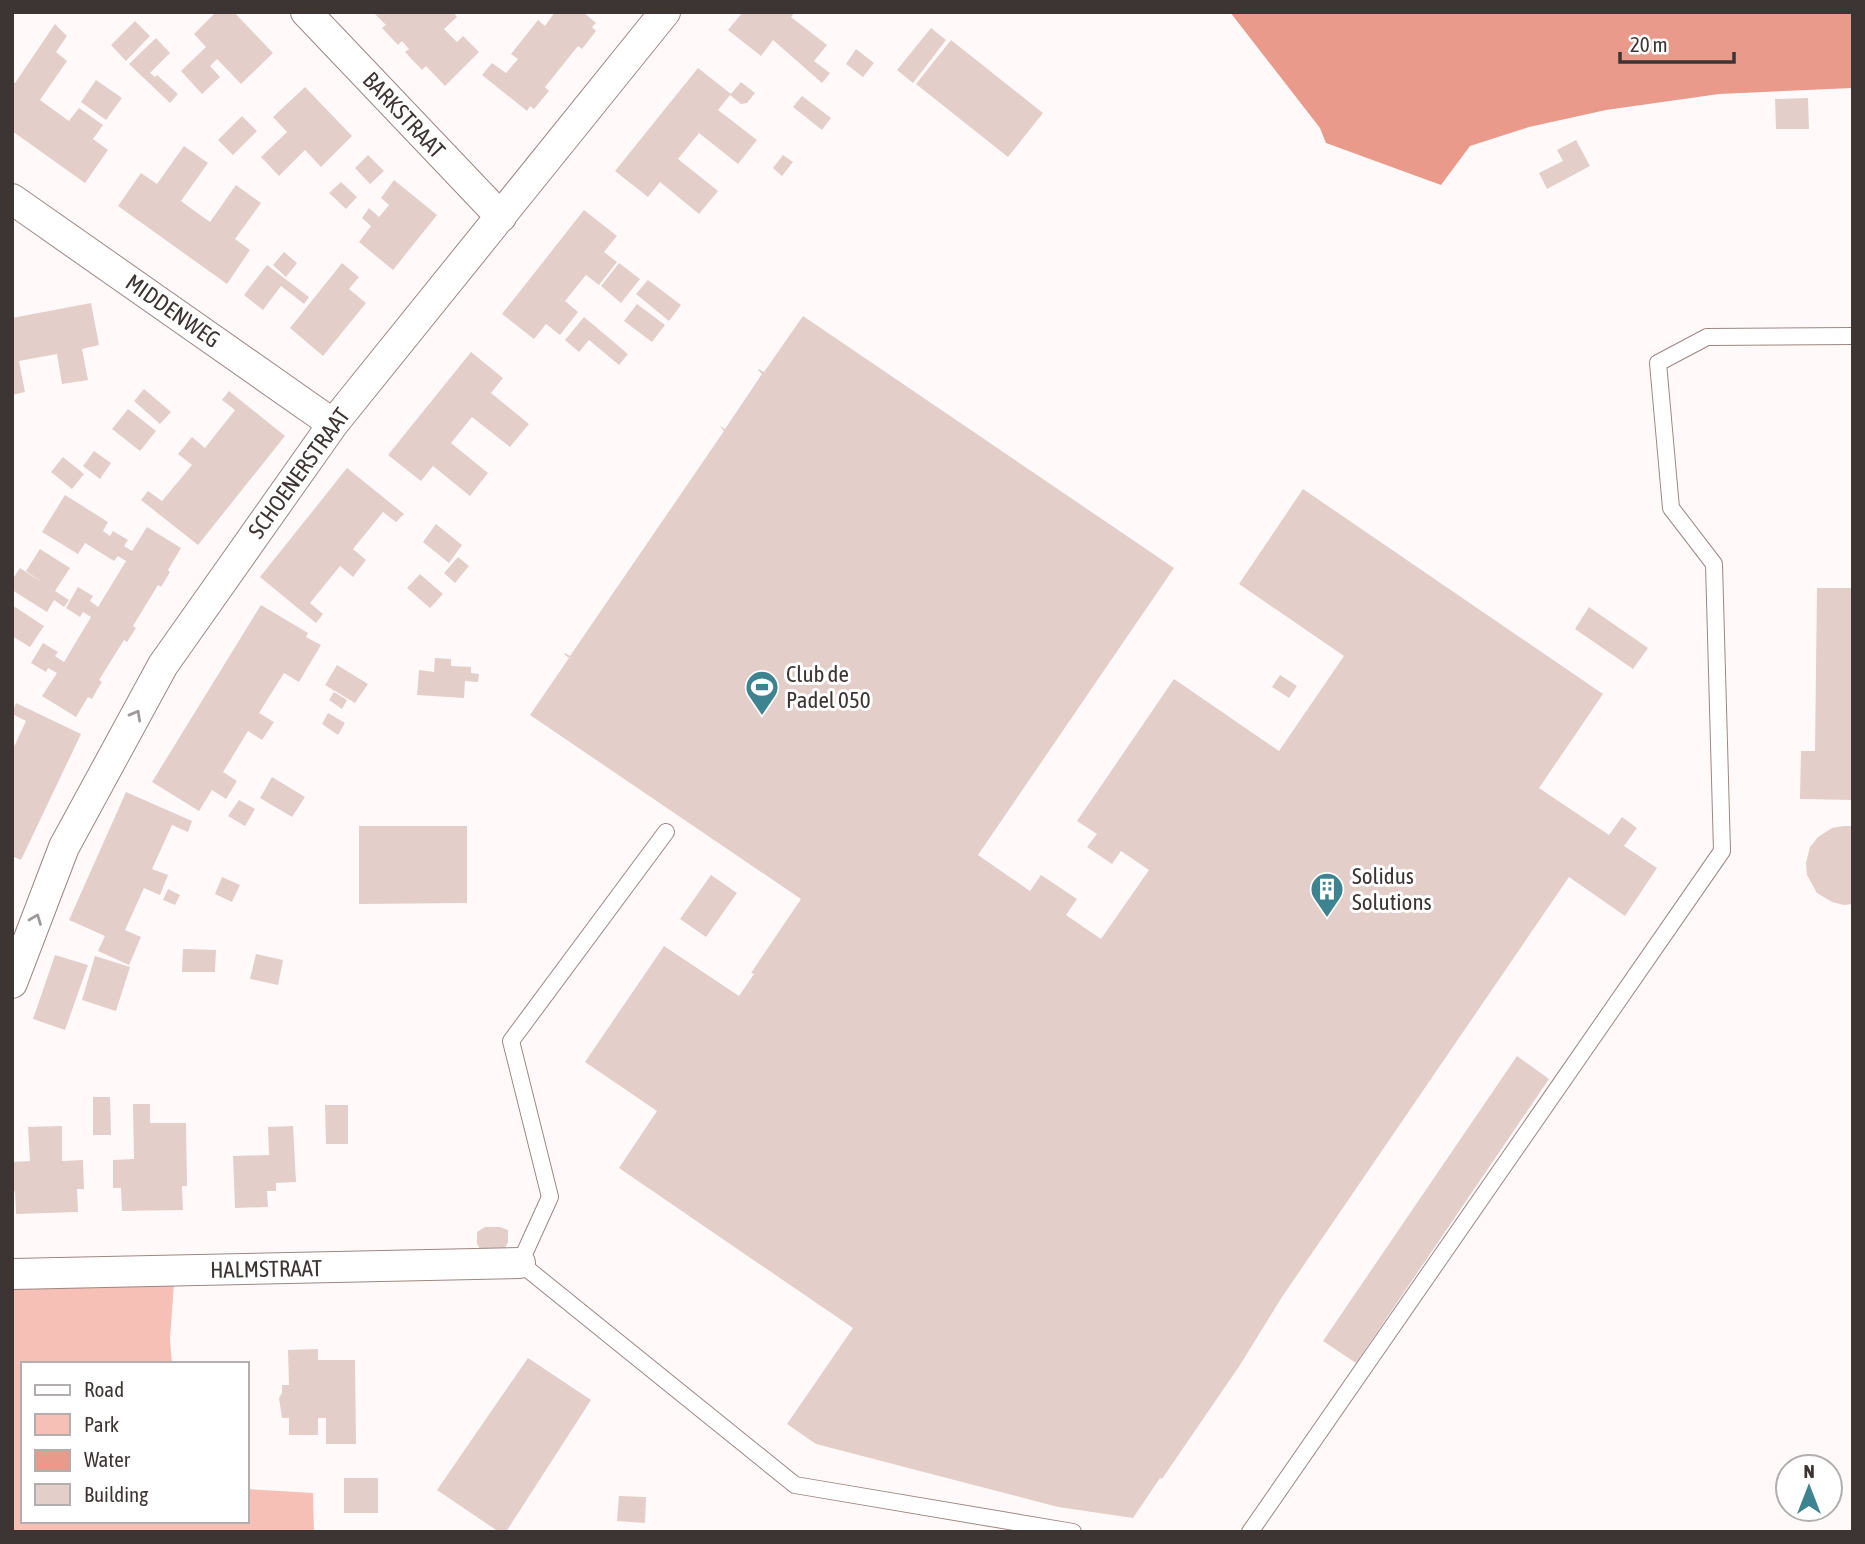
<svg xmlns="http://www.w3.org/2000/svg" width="1865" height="1544" font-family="'Asap Condensed',sans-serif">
<rect width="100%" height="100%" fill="#fffaf9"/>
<path fill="#f7c0b6" d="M 174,1284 L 170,1339 L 172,1364 L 23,1364 L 23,1521 L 247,1521 L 247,1489 L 313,1493 L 314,1532 L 12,1532 L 12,1289 Z"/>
<path fill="#ea9a8b" d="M 1230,12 L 1853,12 L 1853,88 L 1719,94 L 1606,110 L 1529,127 L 1470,146 L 1441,185 L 1326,143 L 1320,128 Z"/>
<path fill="#e4cec9" d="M 216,12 L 234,12 L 273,53 L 241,84 L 217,59 L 210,66 L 220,77 L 202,94 L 181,71 L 206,47 L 194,34 Z
M 373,12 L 453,12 L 457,17 L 444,29 L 457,42 L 463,36 L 479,52 L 445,86 L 426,66 L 422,70 L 405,52 L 409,49 L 402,41 L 398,45 L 382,28 L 386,25 Z
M 555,12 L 583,12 L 596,23 L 592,27 L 596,31 L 582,49 L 578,46 L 545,87 L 549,91 L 534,109 L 530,106 L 527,111 L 482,75 L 492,63 L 506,73 L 518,59 L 511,54 L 538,20 L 545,26 Z
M 743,12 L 795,12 L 791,17 L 827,45 L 814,61 L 830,73 L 822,83 L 773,40 L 761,56 L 728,30 Z
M 135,21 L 150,36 L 126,61 L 111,45 Z
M 55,24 L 67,36 L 56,52 L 67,61 L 40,100 L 69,121 L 79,108 L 103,125 L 93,139 L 108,150 L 85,183 L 12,131 L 12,81 L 15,83 Z
M 931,28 L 946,40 L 913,83 L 897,70 Z
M 156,38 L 170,53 L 150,73 L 155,77 L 157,75 L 178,94 L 170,103 L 129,64 Z
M 951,40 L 1043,113 L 1008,157 L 916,84 Z
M 856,49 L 874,63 L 863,77 L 846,64 Z
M 698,68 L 731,94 L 718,110 L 757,140 L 738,164 L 699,133 L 678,159 L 718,191 L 699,214 L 660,182 L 648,197 L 615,171 Z
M 96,80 L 122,98 L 106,120 L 81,102 Z
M 741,82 L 755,93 L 747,103 L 741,104 L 730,95 Z
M 305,87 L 352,136 L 321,167 L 305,150 L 279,176 L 261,157 L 287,132 L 273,117 Z
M 802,96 L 831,118 L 822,130 L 793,107 Z
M 1808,98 L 1809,129 L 1776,129 L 1775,99 Z
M 242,116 L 257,131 L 233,155 L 218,140 Z
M 1576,140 L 1590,166 L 1547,189 L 1539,173 L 1563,161 L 1557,150 Z
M 184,146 L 208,163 L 181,201 L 196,212 L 210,222 L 236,185 L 261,203 L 235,239 L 250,250 L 227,284 L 118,206 L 141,173 L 157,184 Z
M 368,155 L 384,171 L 370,184 L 355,168 Z
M 783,155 L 793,162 L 782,176 L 773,168 Z
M 394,180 L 437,215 L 393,270 L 359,242 L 371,226 L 362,218 L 369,208 L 379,217 L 389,205 L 381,198 Z
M 341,182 L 357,197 L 346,209 L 329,193 Z
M 584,210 L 617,236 L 604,252 L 617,262 L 599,285 L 586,275 L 565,301 L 578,312 L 560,335 L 546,324 L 534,339 L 502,314 Z
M 284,252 L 297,263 L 286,277 L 273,265 Z
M 342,263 L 359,277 L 349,289 L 366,303 L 323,356 L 290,328 Z
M 619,263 L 640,279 L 621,303 L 601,286 Z
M 267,265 L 309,297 L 304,304 L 281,286 L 263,310 L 244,295 Z
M 648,280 L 681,305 L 669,321 L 636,294 Z
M 91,303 L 99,345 L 82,349 L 88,380 L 62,384 L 57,354 L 19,361 L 25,392 L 12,395 L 12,318 Z
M 637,304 L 665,325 L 652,342 L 624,321 Z
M 803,316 L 1174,568 L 978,855 L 1030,891 L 1041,875 L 1077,899 L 1066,915 L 1101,939 L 1149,870 L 1121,851 L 1112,864 L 1087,847 L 1097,834 L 1077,821 L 1174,679 L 1279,751 L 1344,656 L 1239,584 L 1303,489 L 1603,694 L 1539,788 L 1609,835 L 1622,817 L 1637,828 L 1624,846 L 1657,868 L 1625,916 L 1569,877 L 1282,1297 L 1240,1365 L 1162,1479 L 1160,1478 L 1133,1518 L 1058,1507 L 816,1444 L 787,1424 L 853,1328 L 619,1168 L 657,1111 L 585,1062 L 664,946 L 739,996 L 754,974 L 751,973 L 801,899 L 530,715 L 569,658 L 564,654 L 565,653 L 570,656 L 724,431 L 720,426 L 725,429 L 762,374 L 758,370 L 759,369 L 764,372 Z
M 584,317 L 628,354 L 619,365 L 589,340 L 579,352 L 565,340 Z
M 471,352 L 503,378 L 491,393 L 529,424 L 510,447 L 472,417 L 451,443 L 488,473 L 470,496 L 433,466 L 421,481 L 388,455 Z
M 144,389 L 171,412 L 160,424 L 134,401 Z
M 229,391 L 285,436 L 198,545 L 141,500 L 148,491 L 162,501 L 192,465 L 178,454 L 192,437 L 205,448 L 235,410 L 222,400 Z
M 128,409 L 156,431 L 140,451 L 112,429 Z
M 94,451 L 111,463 L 100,479 L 83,466 Z
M 63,457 L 84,474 L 72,489 L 51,472 Z
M 347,468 L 404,514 L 396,522 L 383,512 L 353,549 L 366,560 L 353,577 L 340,566 L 310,603 L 323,614 L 316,623 L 260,577 Z
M 65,495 L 108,522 L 103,531 L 110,536 L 113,531 L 128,540 L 124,546 L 132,551 L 147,527 L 181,548 L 168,570 L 170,572 L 161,587 L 158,585 L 133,626 L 136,628 L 127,642 L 124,640 L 99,680 L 102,682 L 97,690 L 92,699 L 88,697 L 76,717 L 42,696 L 57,673 L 48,668 L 46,672 L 31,663 L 43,643 L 58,652 L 55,656 L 64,662 L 91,617 L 83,612 L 80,617 L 66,608 L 78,587 L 93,596 L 90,601 L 98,607 L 126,561 L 118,556 L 114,561 L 85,543 L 78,554 L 42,532 Z
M 436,524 L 462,545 L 449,563 L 423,542 Z
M 40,549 L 70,568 L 55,591 L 69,600 L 64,607 L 54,600 L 47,612 L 12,590 L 12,580 L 20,568 L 43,583 L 26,571 Z
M 458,557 L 469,566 L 455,583 L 444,573 Z
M 420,574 L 443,594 L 430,608 L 407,588 Z
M 1817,588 L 1853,588 L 1853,800 L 1800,799 L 1801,751 L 1815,751 Z
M 12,605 L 44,626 L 30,647 L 12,636 Z
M 261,605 L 308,633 L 306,637 L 321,645 L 299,682 L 284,673 L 259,713 L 274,722 L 262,740 L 248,731 L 223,772 L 237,781 L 226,799 L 212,790 L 199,811 L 152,782 Z
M 1589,607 L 1648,648 L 1633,669 L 1575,629 Z
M 435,658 L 451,659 L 451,666 L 471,667 L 471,673 L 479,674 L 478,682 L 465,681 L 464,698 L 417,695 L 419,670 L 434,672 Z
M 337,665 L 368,684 L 355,703 L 325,685 Z
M 1280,675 L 1297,686 L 1289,698 L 1272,687 Z
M 334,692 L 347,700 L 342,709 L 329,700 Z
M 16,703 L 81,734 L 21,860 L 12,856 L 12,751 L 26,721 L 12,714 Z
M 328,713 L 345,723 L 338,735 L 322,724 Z
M 272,777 L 305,797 L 292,817 L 260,798 Z
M 126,792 L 192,821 L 188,832 L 172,825 L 152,869 L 168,875 L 160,895 L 144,888 L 125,930 L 141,937 L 129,965 L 98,951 L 105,936 L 69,920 Z
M 239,800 L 255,809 L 245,826 L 228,816 Z
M 359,826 L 467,826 L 467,903 L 359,904 Z
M 1844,826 L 1853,826 L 1853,904 L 1844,905 L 1832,902 L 1817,893 L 1807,875 L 1806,863 L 1810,847 L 1818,837 L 1832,828 Z
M 711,875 L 737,893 L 706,937 L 680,919 Z
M 222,877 L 240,885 L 232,902 L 215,894 Z
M 168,889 L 180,895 L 175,905 L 163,900 Z
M 183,949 L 216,950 L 215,972 L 182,972 Z
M 256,954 L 283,960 L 278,985 L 250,979 Z
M 55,955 L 88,965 L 65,1030 L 33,1019 Z
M 95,956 L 130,967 L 116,1011 L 82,1000 Z
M 1517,1056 L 1549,1079 L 1356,1363 L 1323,1341 Z
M 93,1097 L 110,1097 L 111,1135 L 93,1135 Z
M 133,1104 L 150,1104 L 150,1123 L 186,1123 L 187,1186 L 182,1186 L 183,1210 L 122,1211 L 121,1188 L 113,1188 L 113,1160 L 134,1159 Z
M 325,1105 L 348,1105 L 348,1144 L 326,1144 Z
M 62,1126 L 62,1161 L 83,1160 L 84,1189 L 77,1189 L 78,1212 L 16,1214 L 15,1191 L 12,1192 L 12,1162 L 30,1161 L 28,1127 Z
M 293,1126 L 296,1182 L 276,1183 L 276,1191 L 267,1191 L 268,1207 L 235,1208 L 233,1156 L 269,1155 L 268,1127 Z
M 485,1227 L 500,1227 L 508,1230 L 508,1242 L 503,1252 L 483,1253 L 477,1244 L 477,1232 Z
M 318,1349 L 318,1360 L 355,1360 L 356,1444 L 326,1444 L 326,1418 L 318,1418 L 318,1435 L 289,1435 L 289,1418 L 282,1418 L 279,1398 L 282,1393 L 282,1385 L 289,1385 L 288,1350 Z
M 528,1358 L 591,1400 L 506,1532 L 499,1532 L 437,1490 Z
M 344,1478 L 378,1478 L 378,1513 L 344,1513 Z
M 619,1496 L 646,1497 L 645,1523 L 617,1521 Z"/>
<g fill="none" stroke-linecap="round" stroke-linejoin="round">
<defs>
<path id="lane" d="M 666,832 L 511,1041 L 550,1197 L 520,1263 L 795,1485 L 1073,1532
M 1250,1532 L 1722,851 L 1714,564 L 1671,508 L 1658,363 L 1707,337 L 1853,336"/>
<path id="street" d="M 306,12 L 501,217
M 12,199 L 333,424
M 12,983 L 64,847 L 163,665 L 333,424 L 665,12
M 12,1274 L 520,1263"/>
</defs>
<use href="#lane" stroke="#9c8783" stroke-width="18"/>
<use href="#street" stroke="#9c8783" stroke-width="32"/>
<use href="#lane" stroke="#fff" stroke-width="16"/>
<use href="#street" stroke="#fff" stroke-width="30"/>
</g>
<defs><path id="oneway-chevron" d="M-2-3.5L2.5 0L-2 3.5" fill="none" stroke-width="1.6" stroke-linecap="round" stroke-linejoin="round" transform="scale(1.75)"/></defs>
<g stroke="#9e9a99">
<use href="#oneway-chevron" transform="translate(136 715) rotate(-61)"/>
<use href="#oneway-chevron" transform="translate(36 919) rotate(-69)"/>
</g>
<defs>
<symbol id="stadium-pin" viewBox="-11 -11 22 30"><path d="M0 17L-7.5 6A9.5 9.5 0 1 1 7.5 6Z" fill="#3e8390" stroke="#fff"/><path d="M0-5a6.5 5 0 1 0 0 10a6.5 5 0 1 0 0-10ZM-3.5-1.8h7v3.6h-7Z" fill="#fff"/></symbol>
<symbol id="building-pin" viewBox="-11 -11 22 30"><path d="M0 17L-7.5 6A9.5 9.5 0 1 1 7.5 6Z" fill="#3e8390" stroke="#fff"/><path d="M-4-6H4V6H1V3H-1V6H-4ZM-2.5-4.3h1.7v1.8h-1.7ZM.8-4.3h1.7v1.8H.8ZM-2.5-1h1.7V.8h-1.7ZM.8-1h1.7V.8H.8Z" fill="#fff"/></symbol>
</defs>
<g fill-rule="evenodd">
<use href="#stadium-pin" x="743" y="668" width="38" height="52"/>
<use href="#building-pin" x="1308" y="870" width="38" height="52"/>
</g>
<g text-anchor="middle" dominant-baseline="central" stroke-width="6" stroke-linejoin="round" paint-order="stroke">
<g font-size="23" fill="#3d3533" stroke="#fff">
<text transform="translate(404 115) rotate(47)">BARKSTRAAT</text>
<text transform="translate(173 311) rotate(35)">MIDDENWEG</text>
<text transform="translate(299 473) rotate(-54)">SCHOENERSTRAAT</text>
<text transform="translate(266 1269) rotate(-1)">HALMSTRAAT</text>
</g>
<g font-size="23" fill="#3d3533" stroke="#fff" text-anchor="start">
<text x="786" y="674">Club de<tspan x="786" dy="26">Padel 050</tspan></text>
<text x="1352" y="876">Solidus<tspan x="1352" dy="26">Solutions</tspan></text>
</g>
</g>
<rect width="1865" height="1544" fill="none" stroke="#3d3533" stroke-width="28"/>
<rect x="21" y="1362" width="228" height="161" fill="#ffffff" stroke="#b1aead" stroke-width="2"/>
<rect x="35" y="1385" width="35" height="10" fill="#ffffff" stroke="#b1aead" stroke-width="2"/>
<text x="84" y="1397" font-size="21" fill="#3d3533">Road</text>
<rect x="35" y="1414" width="35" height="21" fill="#f7c0b6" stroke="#b1aead" stroke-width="2"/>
<text x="84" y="1432" font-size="21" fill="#3d3533">Park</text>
<rect x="35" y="1450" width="35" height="21" fill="#ea9a8b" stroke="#b1aead" stroke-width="2"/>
<text x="84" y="1467" font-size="21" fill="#3d3533">Water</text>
<rect x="35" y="1484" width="35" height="21" fill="#e4cec9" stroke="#b1aead" stroke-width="2"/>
<text x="84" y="1502" font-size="21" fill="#3d3533">Building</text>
<g transform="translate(1809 1488)"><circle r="33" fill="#ffffff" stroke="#b1aead" stroke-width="2"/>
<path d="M0-5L12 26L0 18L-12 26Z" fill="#3e8390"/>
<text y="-10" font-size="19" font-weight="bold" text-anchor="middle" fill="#3d3533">N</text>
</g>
<path d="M1620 52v10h114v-10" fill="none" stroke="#3d3533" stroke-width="3.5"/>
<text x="1630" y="52" font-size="21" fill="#3d3533" stroke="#ffffff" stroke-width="5" paint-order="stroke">20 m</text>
</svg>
